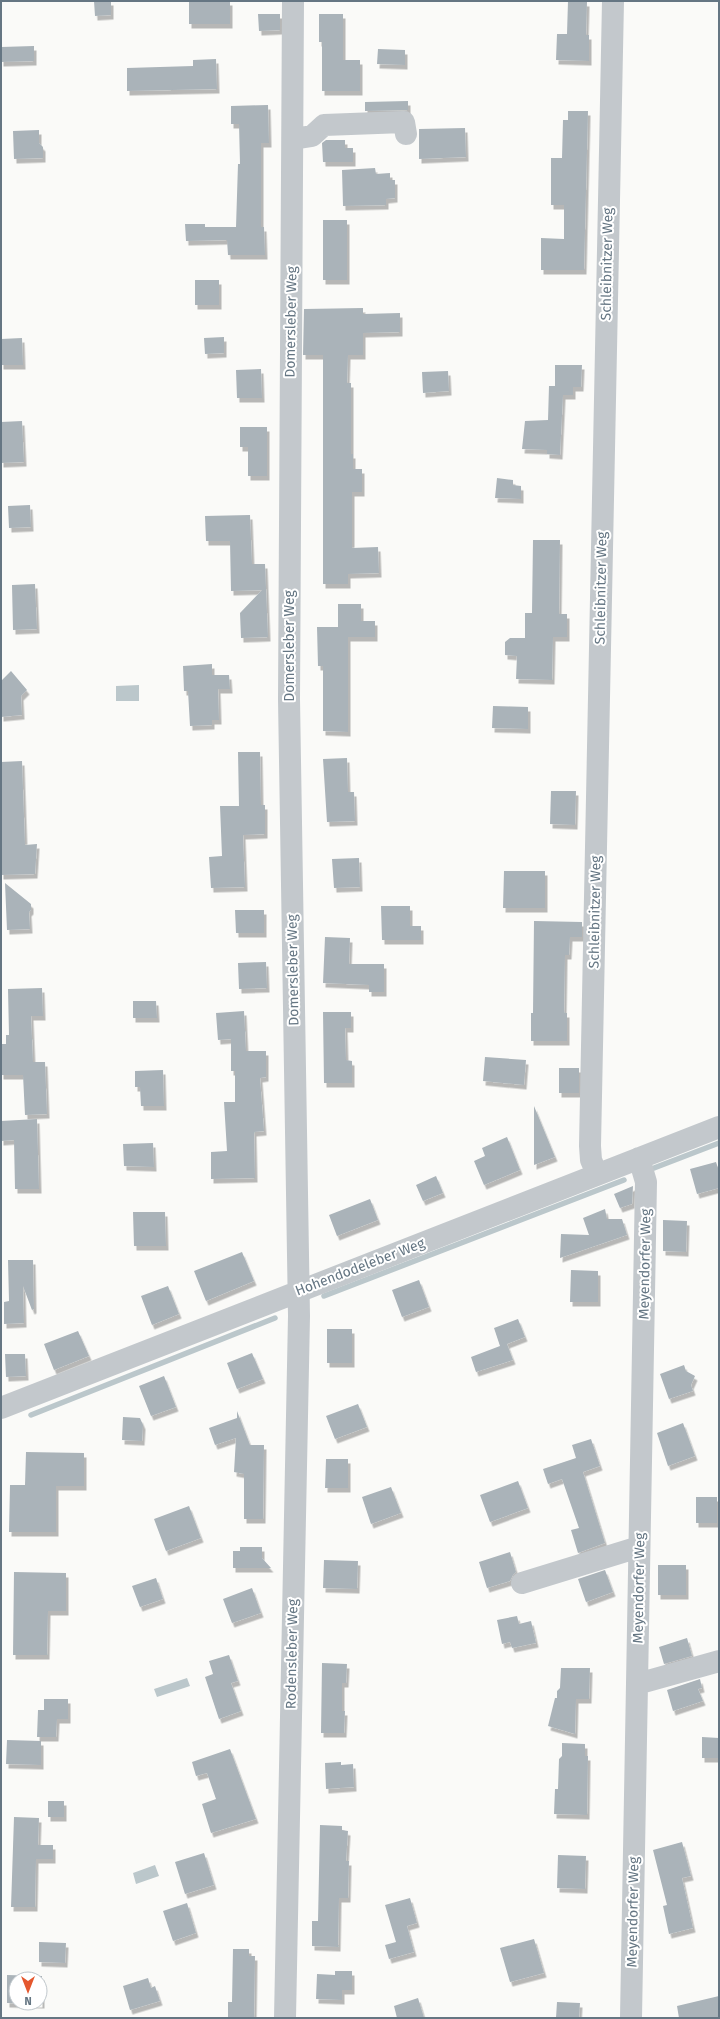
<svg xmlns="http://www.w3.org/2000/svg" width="720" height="2019" font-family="'Fira Sans',sans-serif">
<defs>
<filter id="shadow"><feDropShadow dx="2.5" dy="4.5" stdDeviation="0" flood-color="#0004"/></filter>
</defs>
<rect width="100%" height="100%" fill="#fafaf8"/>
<path fill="#bbc7cb" d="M 139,685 L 139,701 L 116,701 L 116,686 Z
M 187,1678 L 190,1686 L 157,1697 L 154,1689 Z
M 155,1865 L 159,1876 L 136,1884 L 133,1873 Z"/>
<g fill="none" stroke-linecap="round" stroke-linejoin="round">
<path stroke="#bbc7cb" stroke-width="5.5" d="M 654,1168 L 719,1143
M 324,1296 L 624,1180
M 31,1415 L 275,1318"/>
</g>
<path fill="#aab3b9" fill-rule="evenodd" filter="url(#shadow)" d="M 94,1 L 111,1 L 111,15 L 95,16 Z
M 189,1 L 230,1 L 230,24 L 189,24 Z
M 568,1 L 587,2 L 586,35 L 589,35 L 589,61 L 556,60 L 557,34 L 567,34 Z
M 258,14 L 280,14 L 280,30 L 259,31 Z
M 319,14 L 343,14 L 343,60 L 360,60 L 360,91 L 322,91 L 322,42 L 319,42 Z
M 34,46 L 34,61 L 1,62 L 1,47 Z
M 378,49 L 405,50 L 405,65 L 377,64 Z
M 216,59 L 217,89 L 127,91 L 127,68 L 193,66 L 193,60 Z
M 408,101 L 408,110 L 365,111 L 365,102 Z
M 268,105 L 269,143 L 261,143 L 261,227 L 264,227 L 265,255 L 228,255 L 227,240 L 186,241 L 185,224 L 205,224 L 205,227 L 236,227 L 238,164 L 240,164 L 239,124 L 231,124 L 231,106 Z
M 568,111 L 588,111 L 584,270 L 541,270 L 541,238 L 564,239 L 564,205 L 551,205 L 551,158 L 562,158 L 563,120 L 568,120 Z
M 465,128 L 466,157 L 419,159 L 419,129 Z
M 39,130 L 39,143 L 43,147 L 43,158 L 14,159 L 13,131 Z
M 326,140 L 345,140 L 345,148 L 353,148 L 353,162 L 323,162 L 322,143 Z
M 375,168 L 376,174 L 390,173 L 390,180 L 395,180 L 395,198 L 386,199 L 386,205 L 343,206 L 342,170 Z
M 323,220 L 347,220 L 347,280 L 323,280 Z
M 195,280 L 219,280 L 219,305 L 195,305 Z
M 363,308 L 363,314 L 400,313 L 400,332 L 363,333 L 363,355 L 348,355 L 347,383 L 351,383 L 351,454 L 353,454 L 353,469 L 362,469 L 362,492 L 352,492 L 352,548 L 378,547 L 379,573 L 348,574 L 348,584 L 323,584 L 323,355 L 303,355 L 304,309 Z
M 224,337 L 224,353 L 205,354 L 204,338 Z
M 22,338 L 23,365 L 1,365 L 1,339 Z
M 555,365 L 582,365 L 581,387 L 573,387 L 573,395 L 563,395 L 560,455 L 547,454 L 547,450 L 522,449 L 525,421 L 548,420 L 549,386 L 555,386 Z
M 261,369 L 262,398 L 237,398 L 236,370 Z
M 448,371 L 449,391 L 423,393 L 422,372 Z
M 22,421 L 24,462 L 1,463 L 1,422 Z
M 240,427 L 267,427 L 267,476 L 248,476 L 248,447 L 240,447 Z
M 497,478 L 513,480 L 513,485 L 521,486 L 521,499 L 495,498 Z
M 30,505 L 31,527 L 9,528 L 8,506 Z
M 250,515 L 252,564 L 265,564 L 268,637 L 241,638 L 240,613 L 262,590 L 231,591 L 230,541 L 206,541 L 205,516 Z
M 533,540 L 560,540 L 559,614 L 567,614 L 567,637 L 553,637 L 552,680 L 516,679 L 517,656 L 505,655 L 505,642 L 510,638 L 525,638 L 525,613 L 532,613 Z
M 35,584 L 37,629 L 13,630 L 12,585 Z
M 338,604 L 361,604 L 361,621 L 375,621 L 375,637 L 348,637 L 348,732 L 323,731 L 323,666 L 318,666 L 317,627 L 338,627 Z
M 212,664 L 212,675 L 229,675 L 230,689 L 218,689 L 219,720 L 212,720 L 212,725 L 190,726 L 188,691 L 184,691 L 183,666 Z
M 11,671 L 27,690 L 21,696 L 22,715 L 1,717 L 1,681 Z
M 493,706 L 528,707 L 528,729 L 492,728 Z
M 238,752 L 260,752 L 261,805 L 265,805 L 265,834 L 243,835 L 245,887 L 211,888 L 209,857 L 222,856 L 220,806 L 239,806 Z
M 347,758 L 348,792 L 354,792 L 355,821 L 327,822 L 323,759 Z
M 22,761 L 25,845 L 37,844 L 35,874 L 1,875 L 1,762 Z
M 551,791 L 576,791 L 575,825 L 550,824 Z
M 359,858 L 360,887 L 334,888 L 332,859 Z
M 504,871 L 545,871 L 545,908 L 503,908 Z
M 5,883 L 31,904 L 31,910 L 29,912 L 30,929 L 7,930 Z
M 381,906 L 410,906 L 410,926 L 421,926 L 421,940 L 382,940 Z
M 235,910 L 264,910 L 264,933 L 236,933 Z
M 534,921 L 582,922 L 582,937 L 570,937 L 569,955 L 565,955 L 564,1013 L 567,1013 L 567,1041 L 531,1041 L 531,1013 L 533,1013 Z
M 325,937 L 350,938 L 349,964 L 384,964 L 384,992 L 369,992 L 369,985 L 323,983 Z
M 266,962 L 267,988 L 239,989 L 238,963 Z
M 42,988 L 43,1016 L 31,1016 L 33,1062 L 45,1062 L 47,1114 L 25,1115 L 23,1075 L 1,1075 L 1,1044 L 6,1044 L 6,1035 L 9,1035 L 8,989 Z
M 133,1001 L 156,1001 L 157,1018 L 133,1018 Z
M 244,1011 L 246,1051 L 266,1051 L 266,1077 L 260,1078 L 264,1131 L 254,1132 L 255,1178 L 211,1179 L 211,1152 L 227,1151 L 224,1102 L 235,1102 L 235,1071 L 231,1071 L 231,1039 L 218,1040 L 216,1013 Z
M 323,1012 L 351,1012 L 351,1028 L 345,1028 L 346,1060 L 352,1061 L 352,1083 L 324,1083 Z
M 485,1057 L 526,1060 L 524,1085 L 483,1081 Z
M 559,1068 L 579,1068 L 579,1093 L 559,1093 Z
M 163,1070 L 164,1106 L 141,1106 L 140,1087 L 135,1087 L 135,1071 Z
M 534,1106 L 555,1157 L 534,1165 Z
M 37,1119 L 39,1189 L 15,1189 L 14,1140 L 1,1141 L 1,1121 Z
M 507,1137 L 520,1170 L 484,1185 L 474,1161 L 485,1156 L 482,1148 Z
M 153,1143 L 154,1167 L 124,1166 L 123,1144 Z
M 716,1162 L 719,1171 L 719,1188 L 697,1194 L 690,1169 Z
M 436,1176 L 443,1193 L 423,1201 L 416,1185 Z
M 633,1186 L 632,1204 L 620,1208 L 614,1194 Z
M 370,1199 L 378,1220 L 337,1236 L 329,1215 Z
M 605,1209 L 607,1219 L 622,1219 L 627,1235 L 560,1258 L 561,1234 L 589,1235 L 583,1218 Z
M 133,1212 L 165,1212 L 166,1246 L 134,1246 Z
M 663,1220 L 687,1221 L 686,1252 L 663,1251 Z
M 242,1252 L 254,1281 L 206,1301 L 194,1271 Z
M 8,1260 L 33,1260 L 34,1309 L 32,1310 L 23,1286 L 24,1323 L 4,1324 L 4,1302 L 9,1301 Z
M 571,1270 L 598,1271 L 598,1302 L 570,1302 Z
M 419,1280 L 429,1307 L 402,1317 L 392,1290 Z
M 168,1286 L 179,1314 L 152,1325 L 141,1296 Z
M 518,1319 L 525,1337 L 507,1344 L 513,1360 L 476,1372 L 471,1357 L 500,1346 L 494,1328 Z
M 327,1329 L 352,1329 L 352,1363 L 327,1363 Z
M 78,1331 L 89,1356 L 54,1370 L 44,1344 Z
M 252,1353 L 263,1379 L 237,1389 L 227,1363 Z
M 5,1354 L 25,1354 L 26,1376 L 6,1377 Z
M 684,1365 L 686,1371 L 695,1376 L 691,1385 L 693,1391 L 669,1399 L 660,1374 Z
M 164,1376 L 176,1407 L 151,1416 L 139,1386 Z
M 358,1404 L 367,1427 L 335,1439 L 326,1416 Z
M 237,1411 L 250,1445 L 264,1445 L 263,1519 L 244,1519 L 244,1474 L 234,1472 L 236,1438 L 215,1445 L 209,1428 L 237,1418 Z
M 123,1417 L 140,1418 L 143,1425 L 142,1441 L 122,1440 Z
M 683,1423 L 695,1456 L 668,1466 L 657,1433 Z
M 591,1439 L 600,1466 L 583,1472 L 605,1543 L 578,1553 L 571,1530 L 579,1528 L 562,1479 L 548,1484 L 543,1469 L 576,1458 L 572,1445 Z
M 26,1452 L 84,1453 L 84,1486 L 56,1486 L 56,1532 L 9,1532 L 10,1485 L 25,1485 Z
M 326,1459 L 348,1459 L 348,1488 L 325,1488 Z
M 518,1481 L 528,1508 L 490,1522 L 480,1495 Z
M 391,1487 L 401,1513 L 371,1524 L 362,1497 Z
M 696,1497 L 717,1497 L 717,1523 L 696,1523 Z
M 189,1506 L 201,1538 L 166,1551 L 154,1519 Z
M 240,1547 L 262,1547 L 262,1558 L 271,1568 L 233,1568 L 233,1551 L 240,1551 Z
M 510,1552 L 516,1572 L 513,1575 L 510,1581 L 487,1588 L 479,1562 Z
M 324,1560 L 358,1561 L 357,1589 L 323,1588 Z
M 658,1565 L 686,1565 L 686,1595 L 658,1595 Z
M 605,1570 L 613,1592 L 586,1602 L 578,1579 Z
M 14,1572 L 66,1573 L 66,1611 L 48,1611 L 47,1655 L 13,1655 Z
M 156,1578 L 163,1599 L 140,1607 L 132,1586 Z
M 252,1588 L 261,1613 L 232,1623 L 223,1599 Z
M 517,1616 L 519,1624 L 531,1621 L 536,1643 L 512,1648 L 510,1642 L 502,1644 L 497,1620 Z
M 687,1638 L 692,1656 L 664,1664 L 659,1647 Z
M 229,1655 L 238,1681 L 231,1683 L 241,1711 L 219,1719 L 205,1677 L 213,1674 L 209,1661 Z
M 322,1663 L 347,1664 L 346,1683 L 342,1683 L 342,1711 L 345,1711 L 344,1733 L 321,1733 Z
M 561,1668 L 590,1668 L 589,1699 L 576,1699 L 575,1734 L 548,1726 L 555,1698 L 557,1698 L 557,1691 L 560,1688 Z
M 700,1679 L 702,1688 L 698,1689 L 703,1701 L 673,1711 L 667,1690 Z
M 44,1699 L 68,1699 L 68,1719 L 57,1719 L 56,1737 L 37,1737 L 38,1710 L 44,1710 Z
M 702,1737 L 719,1738 L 719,1758 L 702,1758 Z
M 7,1740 L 41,1741 L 41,1765 L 6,1764 Z
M 562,1743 L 585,1744 L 585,1756 L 588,1756 L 587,1815 L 554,1814 L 555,1789 L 558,1789 L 559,1759 L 562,1756 Z
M 230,1749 L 256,1819 L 211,1833 L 202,1804 L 216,1799 L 207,1773 L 196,1776 L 192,1762 Z
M 341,1762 L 341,1765 L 353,1764 L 354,1787 L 326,1789 L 325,1763 Z
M 48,1801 L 64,1801 L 64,1817 L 48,1817 Z
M 14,1817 L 39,1818 L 38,1845 L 53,1845 L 53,1859 L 36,1859 L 35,1907 L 11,1907 Z
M 320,1825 L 342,1826 L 342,1830 L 348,1831 L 346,1861 L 349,1861 L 348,1898 L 339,1898 L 338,1947 L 312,1946 L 312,1921 L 318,1921 Z
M 682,1842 L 691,1876 L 682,1878 L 693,1928 L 669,1934 L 663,1906 L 667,1905 L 653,1850 Z
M 204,1853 L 214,1885 L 185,1894 L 175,1862 Z
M 558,1855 L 586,1856 L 585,1889 L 557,1888 Z
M 410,1898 L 417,1923 L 407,1926 L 414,1952 L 389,1959 L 385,1945 L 396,1942 L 385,1905 Z
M 187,1903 L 196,1933 L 173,1941 L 163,1911 Z
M 534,1939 L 544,1973 L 510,1982 L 500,1948 Z
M 39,1942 L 66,1943 L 65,1963 L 39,1962 Z
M 233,1949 L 249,1949 L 249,1956 L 255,1956 L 254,2018 L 228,2018 L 228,2002 L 232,2002 Z
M 335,1971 L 352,1971 L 352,1990 L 342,1990 L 342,2000 L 316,1999 L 317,1974 L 335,1975 Z
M 7,1975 L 42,1976 L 42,2004 L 7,2003 ZM 16,1979 L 40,1979 L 40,2003 L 16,2003 Z
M 148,1978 L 151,1988 L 155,1986 L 160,2001 L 130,2010 L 123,1986 Z
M 719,1996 L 719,2018 L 679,2018 L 677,2006 Z
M 418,1998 L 424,2018 L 397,2018 L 394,2006 Z
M 557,2002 L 580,2003 L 579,2018 L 556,2018 Z"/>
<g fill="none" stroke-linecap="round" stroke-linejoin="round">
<path stroke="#c3c8cc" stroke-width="22" d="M 293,139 L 312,136 L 324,125 L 404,122 L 406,134
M 597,1174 L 591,1160 L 590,1146 L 613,1
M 1,1408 L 719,1127
M 522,1583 L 639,1547
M 637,1684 L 719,1661
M 285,2018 L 299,1316 L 289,699 L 293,1
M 631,2018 L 646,1182 L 639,1158"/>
</g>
<g text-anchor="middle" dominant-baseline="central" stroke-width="4" stroke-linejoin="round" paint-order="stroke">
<g font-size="14" fill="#657683" stroke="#fff">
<text transform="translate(607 264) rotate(-89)">Schleibnitzer Weg</text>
<text transform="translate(291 322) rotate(-89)">Domersleber Weg</text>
<text transform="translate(601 588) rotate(-89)">Schleibnitzer Weg</text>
<text transform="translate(289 646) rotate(-90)">Domersleber Weg</text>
<text transform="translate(595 912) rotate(-89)">Schleibnitzer Weg</text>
<text transform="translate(293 970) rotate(-91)">Domersleber Weg</text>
<text transform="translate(645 1264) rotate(-89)">Meyendorfer Weg</text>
<text transform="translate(360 1267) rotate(-21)">Hohendodeleber Weg</text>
<text transform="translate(639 1588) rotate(-89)">Meyendorfer Weg</text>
<text transform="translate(292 1654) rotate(-89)">Rodensleber Weg</text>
<text transform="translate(633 1912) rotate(-89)">Meyendorfer Weg</text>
</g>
</g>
<rect width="720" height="2019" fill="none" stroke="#657683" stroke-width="4"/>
<g transform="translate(28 1991) rotate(180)"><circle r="19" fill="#ffffff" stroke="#c1c8cd"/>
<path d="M0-3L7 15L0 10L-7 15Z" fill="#e4572e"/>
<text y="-6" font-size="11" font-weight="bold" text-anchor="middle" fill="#657683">N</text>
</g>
</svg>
